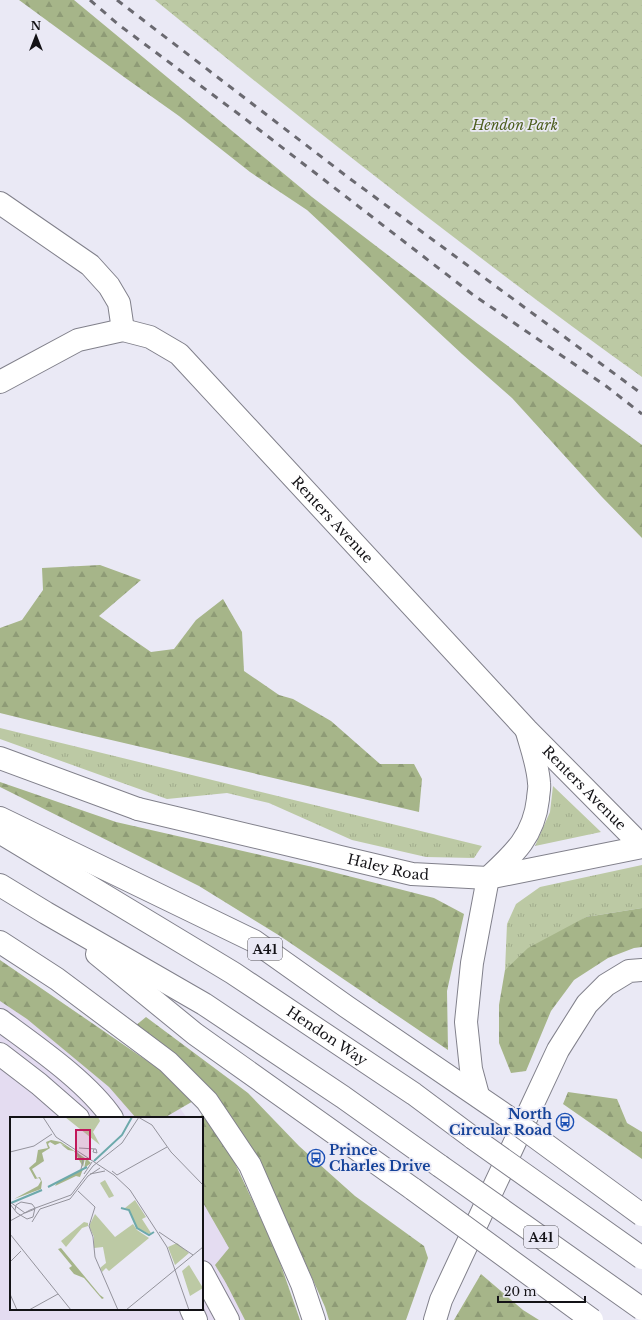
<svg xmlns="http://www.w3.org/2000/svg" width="642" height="1320" font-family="'Libre Baskerville',serif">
<defs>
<pattern id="grass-tufts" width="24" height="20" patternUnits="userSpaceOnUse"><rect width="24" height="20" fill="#bcc9a4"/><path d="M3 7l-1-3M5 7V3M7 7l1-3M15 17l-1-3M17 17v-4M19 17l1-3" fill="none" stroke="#a1ac8c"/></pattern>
<pattern id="forest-firs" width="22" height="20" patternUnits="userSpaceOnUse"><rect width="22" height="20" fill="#a6b589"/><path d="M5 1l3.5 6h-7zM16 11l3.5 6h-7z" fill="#8e9b76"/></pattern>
<pattern id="park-crowns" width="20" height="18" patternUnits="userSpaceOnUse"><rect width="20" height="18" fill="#bcc9a4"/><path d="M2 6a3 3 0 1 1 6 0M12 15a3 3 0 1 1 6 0" fill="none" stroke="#a1ac8c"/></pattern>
</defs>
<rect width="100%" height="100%" fill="#eae9f5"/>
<path fill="#e4dcf1" d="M 0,969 L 163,1085 L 187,1118 L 11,1118 L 11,1309 L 202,1309 L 202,1139 L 293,1320 L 0,1320 Z"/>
<path fill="url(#grass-tufts)" d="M 0,728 L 482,846 L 474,858 L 426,857 L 352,840 L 269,803 L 227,793 L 167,799 L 0,739 Z
M 553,786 L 601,832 L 535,846 L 550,812 Z
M 642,865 L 642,908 L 586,917 L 505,970 L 507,924 L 516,904 L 540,887 Z"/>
<path fill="url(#forest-firs)" d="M 19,0 L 74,0 L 312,197 L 478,324 L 642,445 L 642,538 L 602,497 L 512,398 L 462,354 L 307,210 L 250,172 L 179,116 L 124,77 Z
M 100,565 L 141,580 L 99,616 L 151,652 L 174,649 L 196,620 L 223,599 L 242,632 L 244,671 L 279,695 L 293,699 L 331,721 L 380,764 L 414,764 L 422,779 L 419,812 L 77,732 L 0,713 L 0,628 L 22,620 L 43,590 L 42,568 Z
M 0,782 L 116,822 L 317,868 L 434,898 L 464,914 L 447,991 L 448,1050 L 280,936 L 199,886 L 0,787 Z
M 642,908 L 642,947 L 634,948 L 608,958 L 574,980 L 551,1011 L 526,1071 L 511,1073 L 499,1043 L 499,1005 L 505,970 L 528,948 L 586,917 Z
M 0,960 L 159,1069 L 195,1100 L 164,1118 L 136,1118 L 109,1087 L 27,1019 L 0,1001 Z
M 146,1017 L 248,1093 L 299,1146 L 355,1196 L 424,1246 L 428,1258 L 406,1320 L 329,1320 L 325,1307 L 268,1179 L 135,1026 Z
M 568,1092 L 617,1099 L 627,1123 L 642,1132 L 642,1159 L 563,1104 Z
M 204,1113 L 233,1159 L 276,1251 L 300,1320 L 245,1320 L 226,1283 L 215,1265 L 229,1248 L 202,1201 L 202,1118 L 198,1118 Z
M 481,1274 L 523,1310 L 539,1320 L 454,1320 Z"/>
<path fill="url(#park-crowns)" d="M 155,0 L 642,0 L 642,377 C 475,257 314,130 155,0 Z"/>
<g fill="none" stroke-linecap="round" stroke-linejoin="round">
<defs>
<g id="minor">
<path d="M 0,203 L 90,265 L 109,286 L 119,303 L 123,330"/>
<path id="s1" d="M 0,382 L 78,340 L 123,330 L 150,337 L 179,354 L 527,730 L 642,846"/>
<path id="s2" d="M 138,809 L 412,874 L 488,878 L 642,847"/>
<path d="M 488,878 C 514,854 534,836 538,799 C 538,794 540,788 539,783 C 538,766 532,749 527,732"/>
<path d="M 0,1020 C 35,1046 88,1082 112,1118"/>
<path d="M 0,1054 L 39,1084 L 78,1118"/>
<path d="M 202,1272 L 228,1320"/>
<path d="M 191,1309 L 196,1320"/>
<path d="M 435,1320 L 441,1300 L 558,1050 L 587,1004 L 606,985 L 629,971 L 642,970"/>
</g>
<g id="highway">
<path d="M 0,758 L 138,809"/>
<path d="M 0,818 L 254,941 L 347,1007 L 508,1117"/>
<path id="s3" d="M 1,833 L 233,973 L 414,1094 L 473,1138"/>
<path d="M 0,885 L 46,913 L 204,1004 L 343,1097 L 440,1166"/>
<path d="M 0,942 L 57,979 L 168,1062 L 207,1101 L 250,1165 L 302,1284 L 314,1320"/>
<path d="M 97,954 L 195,1034 L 413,1189"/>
<path d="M 478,1095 L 471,1069 L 466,1022 L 472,963 L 488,878"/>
</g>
</defs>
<use href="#minor" stroke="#81808b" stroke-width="24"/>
<use href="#highway" stroke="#81808b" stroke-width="24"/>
<use href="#minor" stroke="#fff" stroke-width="22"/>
<use href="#highway" stroke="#fff" stroke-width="22"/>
<path stroke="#6a6970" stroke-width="3" stroke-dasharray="7 7" stroke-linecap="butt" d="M 90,0 L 119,25 L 244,118 L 472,294 L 606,386 L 642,414
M 117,0 L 349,178 L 642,394"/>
<defs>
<path id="highway-bridge" d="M 508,1117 L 642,1215
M 473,1138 L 642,1258
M 440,1166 L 642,1309
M 413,1189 L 592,1320"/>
</defs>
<use href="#highway-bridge" stroke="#81808b" stroke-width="24" stroke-linecap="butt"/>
<use href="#highway-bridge" stroke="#fff" stroke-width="22"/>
</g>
<defs>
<symbol id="bus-ring" viewBox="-11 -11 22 22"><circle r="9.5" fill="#eae9f5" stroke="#1a4fb4" stroke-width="1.5"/><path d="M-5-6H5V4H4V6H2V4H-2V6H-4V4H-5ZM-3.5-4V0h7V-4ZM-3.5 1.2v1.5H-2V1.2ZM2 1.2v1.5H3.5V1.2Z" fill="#1a4fb4"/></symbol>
</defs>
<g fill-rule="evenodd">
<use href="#bus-ring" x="555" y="1112" width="20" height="20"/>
<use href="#bus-ring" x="306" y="1148" width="20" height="20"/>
</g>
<g text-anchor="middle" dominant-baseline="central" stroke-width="3.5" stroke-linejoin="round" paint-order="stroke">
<g fill="#eae9f5" stroke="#545259" stroke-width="1">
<rect x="248" y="938" width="34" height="22" rx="3"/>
<rect x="524" y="1226" width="34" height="22" rx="3"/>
</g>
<g font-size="13" font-weight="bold" fill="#131216">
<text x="265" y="949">A41</text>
<text x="541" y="1237">A41</text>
</g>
<g font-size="14" font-style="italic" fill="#4e5f1f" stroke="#eae9f5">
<text x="515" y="125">Hendon Park</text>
</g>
<g font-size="14" fill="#131216" stroke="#eae9f5">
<text stroke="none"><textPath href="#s1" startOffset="422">Renters Avenue</textPath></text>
<text stroke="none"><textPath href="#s1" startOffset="790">Renters Avenue</textPath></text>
<text stroke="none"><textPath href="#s2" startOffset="257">Haley Road</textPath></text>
<text stroke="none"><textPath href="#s3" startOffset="384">Hendon Way</textPath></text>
</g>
<g font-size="14" font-weight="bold" fill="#164399" stroke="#eae9f5" text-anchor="end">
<text x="552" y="1114">North<tspan x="552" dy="16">Circular Road</tspan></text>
<text x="329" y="1150" text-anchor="start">Prince<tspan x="329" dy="16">Charles Drive</tspan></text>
</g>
</g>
<g transform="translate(10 1117)">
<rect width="193" height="193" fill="#eae9f5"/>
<path d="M 41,23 L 51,25 L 75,41 L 73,50 L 64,34 L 58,33 L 53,29 L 51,27 L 57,30 L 50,26 L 45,28 L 40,25 L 38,27 L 40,31 L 32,36 L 34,44 L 22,52 L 27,61 L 30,60 L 32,65 L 31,72 L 4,82 L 28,69 L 31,64 L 29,61 L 25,62 L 19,51 L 26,45 L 28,33 L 38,31 L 36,25 ZM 76,41 L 81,46 L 73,52 L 70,60 L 66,59 L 45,69 L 47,66 L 45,66 L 74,52 ZM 51,131 L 90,178 L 94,181 L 92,182 L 74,161 L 64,157 L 59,151 L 62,149 L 48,132 Z" fill="#a6b589"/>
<path d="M 55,0 L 88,0 L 90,4 L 83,15 L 90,28 ZM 85,97 L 105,120 L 123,107 L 127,113 L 139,121 L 99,154 L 96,151 L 92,155 L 90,151 L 96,146 L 93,130 L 84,131 L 84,120 L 79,109 ZM 74,105 L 78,106 L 78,109 L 72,111 L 56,130 L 51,124 ZM 167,126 L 179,136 L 165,148 L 158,130 Z" fill="#bcc9a4"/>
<path d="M 95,63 L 104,79 L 99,81 L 90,66 ZM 125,83 L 136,100 L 132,102 L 141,116 L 139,117 L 127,111 L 119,93 L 115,91 ZM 179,148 L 193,171 L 180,179 L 172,154 Z" fill="#bcc9a4"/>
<path fill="none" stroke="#6da9ab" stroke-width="2" d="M 84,44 L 112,18 L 122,0M 38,70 L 77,50M 1,86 L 32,73M 111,91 L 119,93 L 127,111 L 139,118 L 144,115"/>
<path fill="none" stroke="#94939c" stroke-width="1" d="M 33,0 L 46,20 L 104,58 L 120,73 L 157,130 L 179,193M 128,0 L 142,8 L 161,35 L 193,68M 69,31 L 86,32 L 87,36 L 83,35 L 84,32M 66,34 L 73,44 L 71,52M 0,35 L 24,29 L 42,17M 102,54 L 107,58 L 157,30M 74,57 L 82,45M 80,57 L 95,54M 68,74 L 85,90 L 79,109 L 83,120 L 85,140 L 108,193M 0,85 L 15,96 L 25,92M 0,87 L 7,96 L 17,102 L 23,100 L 25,91 L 22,87 L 11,85 L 6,88 L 5,93M 0,104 L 20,93 L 61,78 L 83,49 L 112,26 L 129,0M 22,105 L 30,92 L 60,82 L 78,59 L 90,51M 149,115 L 183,138M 0,117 L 61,193M 0,145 L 11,134M 0,177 L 7,193M 19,193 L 48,177M 116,193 L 193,130"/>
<path fill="#c2185b" fill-opacity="0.15" stroke="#c2185b" stroke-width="2" d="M 66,13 L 80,13 L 80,42 L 66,42 Z"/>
<rect width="193" height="193" fill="none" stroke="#131216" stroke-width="2"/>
</g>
<g transform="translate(36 36)" stroke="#eae9f5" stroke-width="3" paint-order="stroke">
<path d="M0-3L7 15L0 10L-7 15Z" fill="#131216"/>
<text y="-6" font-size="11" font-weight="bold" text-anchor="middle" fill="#131216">N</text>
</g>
<path d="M498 1296v6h87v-6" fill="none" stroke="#131216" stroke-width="2"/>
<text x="504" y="1296" font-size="12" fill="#131216" stroke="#eae9f5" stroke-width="3" paint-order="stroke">20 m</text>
</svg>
